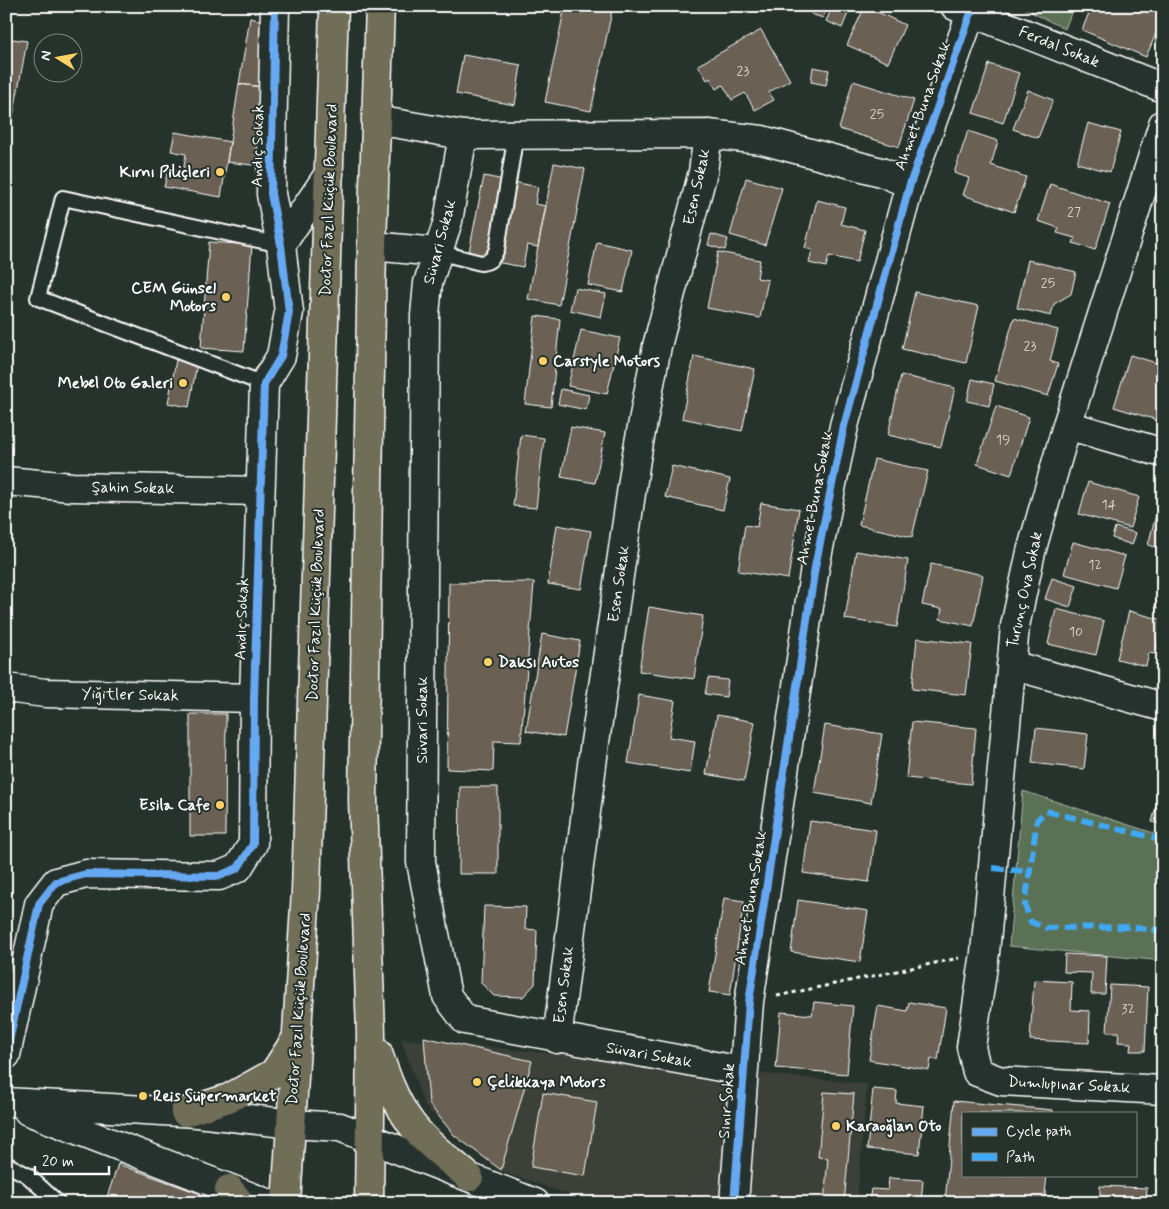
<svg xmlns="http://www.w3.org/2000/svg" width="1169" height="1209" font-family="Mynerve,sans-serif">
<rect width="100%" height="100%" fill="#26332d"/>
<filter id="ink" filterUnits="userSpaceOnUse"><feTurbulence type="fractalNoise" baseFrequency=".02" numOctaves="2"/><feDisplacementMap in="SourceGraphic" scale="10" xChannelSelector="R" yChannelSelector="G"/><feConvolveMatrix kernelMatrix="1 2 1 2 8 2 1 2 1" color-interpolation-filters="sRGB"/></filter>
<g filter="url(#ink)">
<path fill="#3a4138" d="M 401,1039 L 867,1084 L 857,1203 L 594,1203 L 503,1172 L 425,1107 Z"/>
<path fill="#5a7155" stroke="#acb8aa" d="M 1019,6 L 1074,6 L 1065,29 Z
M 1023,791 L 1163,836 L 1163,961 L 1009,946 Z"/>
<path fill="#6a6152" stroke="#fff" d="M 565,6 L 613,6 L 591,111 L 545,102 Z
M 813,6 L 827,6 L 823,18 L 811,14 Z
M 833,6 L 851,6 L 842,28 L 826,21 Z
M 865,6 L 905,25 L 888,63 L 847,45 Z
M 1100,6 L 1163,6 L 1163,17 L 1146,57 L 1082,30 L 1091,8 L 1098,11 Z
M 250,18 L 268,22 L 262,87 L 239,84 Z
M 761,30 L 790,80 L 769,92 L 774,100 L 755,110 L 745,93 L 732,100 L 723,85 L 716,89 L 710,78 L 707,80 L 698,65 Z
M 6,38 L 27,41 L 6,155 Z
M 463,55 L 521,65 L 515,105 L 456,94 Z
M 989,64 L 1019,73 L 1003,123 L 973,113 Z
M 813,67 L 829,70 L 826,85 L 811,82 Z
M 853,81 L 914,100 L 899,147 L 839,129 Z
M 239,84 L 262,87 L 256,162 L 252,165 L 227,162 Z
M 1028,90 L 1053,100 L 1038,138 L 1013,129 Z
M 1088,123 L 1121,132 L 1110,172 L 1077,163 Z
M 968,131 L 998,141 L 991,165 L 1026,177 L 1014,212 L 963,195 L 969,178 L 954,173 Z
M 175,132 L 230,142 L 221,197 L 164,187 L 168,170 L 183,172 L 186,154 L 171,151 Z
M 554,163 L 585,169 L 559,305 L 528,299 Z
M 484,176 L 538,187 L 535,204 L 546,206 L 538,247 L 527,245 L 523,267 L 468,257 Z
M 746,178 L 782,188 L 765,245 L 730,235 Z
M 1050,184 L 1110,204 L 1095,250 L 1073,243 L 1075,238 L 1057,233 L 1059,228 L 1038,221 Z
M 817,200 L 845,207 L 841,224 L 865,230 L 857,262 L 829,256 L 826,267 L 809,263 L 812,250 L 805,248 Z
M 711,234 L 728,239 L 725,250 L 708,245 Z
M 209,242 L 252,245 L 244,351 L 201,348 Z
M 597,242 L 632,250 L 623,292 L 588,285 Z
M 718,252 L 760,260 L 757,278 L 768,280 L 760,318 L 707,308 Z
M 1028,260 L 1076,272 L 1071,294 L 1054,304 L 1051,316 L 1017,308 Z
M 575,288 L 606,294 L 601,317 L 570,310 Z
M 915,292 L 979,306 L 966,363 L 902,349 Z
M 535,316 L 560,319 L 551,407 L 525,404 Z
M 1014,318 L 1058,330 L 1050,361 L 1058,364 L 1048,396 L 995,381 Z
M 581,330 L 620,338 L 607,394 L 568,386 Z
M 1130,355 L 1163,365 L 1163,412 L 1160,421 L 1114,407 Z
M 694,356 L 755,369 L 742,431 L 682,418 Z
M 176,360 L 197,363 L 189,407 L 168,403 Z
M 901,375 L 955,388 L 941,447 L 888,435 Z
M 972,379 L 994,384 L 989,406 L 967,401 Z
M 561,389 L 589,395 L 586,410 L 558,404 Z
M 996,406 L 1029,417 L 1011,475 L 977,464 Z
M 571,427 L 605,433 L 595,483 L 561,477 Z
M 521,435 L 544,438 L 536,508 L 513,506 Z
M 874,459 L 928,471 L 912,537 L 859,525 Z
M 672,466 L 730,479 L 723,510 L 665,497 Z
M 1088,482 L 1139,497 L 1130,528 L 1079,514 Z
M 1162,492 L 1163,492 L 1163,549 L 1148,545 Z
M 761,503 L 799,509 L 788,579 L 738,571 L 745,525 L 757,527 Z
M 557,525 L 591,531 L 581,589 L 548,584 Z
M 1115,527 L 1136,533 L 1132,545 L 1112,538 Z
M 1073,542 L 1125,556 L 1116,588 L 1064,574 Z
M 856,551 L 908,560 L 897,627 L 845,619 Z
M 931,564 L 983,575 L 973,626 L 940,619 L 942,609 L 922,605 Z
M 1052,578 L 1077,586 L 1070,607 L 1045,599 Z
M 534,582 L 521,742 L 494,741 L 493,771 L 447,769 L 449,583 Z
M 1160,587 L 1163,588 L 1163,609 L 1155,607 Z
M 649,607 L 703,616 L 694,679 L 639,671 Z
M 1056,609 L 1104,621 L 1096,655 L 1048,644 Z
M 1129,611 L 1163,620 L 1156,654 L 1149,653 L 1146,666 L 1117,659 Z
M 542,634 L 580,641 L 564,737 L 526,731 Z
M 917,638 L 972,644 L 966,695 L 912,689 Z
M 708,678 L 728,680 L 726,697 L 705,694 Z
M 639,695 L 675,701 L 669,737 L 695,741 L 690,773 L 628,763 Z
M 190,714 L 226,714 L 225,836 L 190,836 Z
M 717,715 L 755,722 L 744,781 L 706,774 Z
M 912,722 L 976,728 L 971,784 L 906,778 Z
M 825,725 L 882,734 L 871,803 L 814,793 Z
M 1036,728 L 1088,734 L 1084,769 L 1032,763 Z
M 460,787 L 498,787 L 498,874 L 459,874 Z
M 1159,796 L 1163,797 L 1163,825 L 1152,822 Z
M 810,821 L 876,830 L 869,882 L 803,873 Z
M 724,898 L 744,901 L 730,995 L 709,992 Z
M 798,900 L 868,911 L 860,962 L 791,952 Z
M 484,906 L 526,907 L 525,929 L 537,930 L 535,984 L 523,997 L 494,996 L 481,983 Z
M 1065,954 L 1107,956 L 1105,994 L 1091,994 L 1092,973 L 1064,972 Z
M 1034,980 L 1072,982 L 1071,1010 L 1090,1011 L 1089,1043 L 1030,1040 Z
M 1110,985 L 1148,987 L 1145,1051 L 1130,1051 L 1131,1043 L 1118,1042 L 1119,1032 L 1107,1032 Z
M 814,1002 L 853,1006 L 847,1074 L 776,1068 L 781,1012 L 812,1015 Z
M 909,1002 L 946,1008 L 938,1060 L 931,1059 L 929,1070 L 869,1060 L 878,1006 L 907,1011 Z
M 424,1037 L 532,1061 L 501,1170 L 454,1135 L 429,1104 Z
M 873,1089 L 897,1091 L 896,1103 L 924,1106 L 919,1154 L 867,1149 Z
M 824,1092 L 854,1094 L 844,1203 L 824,1203 L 828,1158 L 818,1157 Z
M 543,1093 L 597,1102 L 585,1176 L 531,1167 Z
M 954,1101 L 1053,1110 L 1053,1113 L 963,1113 L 963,1175 L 1047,1175 L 1044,1203 L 945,1203 Z
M 1158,1127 L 1163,1127 L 1163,1183 L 1157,1183 Z
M 118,1164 L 198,1193 L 208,1203 L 105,1203 Z
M 889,1178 L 923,1180 L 921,1203 L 861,1203 L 869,1202 L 871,1189 L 888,1190 Z
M 1100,1186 L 1147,1188 L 1146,1203 L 1100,1200 Z
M 1073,1200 L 1090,1201 L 1090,1203 L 1072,1203 Z"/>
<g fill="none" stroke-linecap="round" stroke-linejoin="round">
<defs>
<path id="lane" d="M 437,252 L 481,263 C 491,262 493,258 497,249 L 516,134
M 264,384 L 38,298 L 63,198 L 281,245
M 6,1164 L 27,1175 L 58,1203"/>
<path id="street" d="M 955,6 L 1163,88
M 376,120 L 463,135 L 708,134 L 762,140 L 881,172 L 910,184
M 1163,124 L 1067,425 L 1031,552 L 1015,626 L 985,953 L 971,1047 L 977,1072 L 1001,1081 L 1163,1090
M 463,135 L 448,221 L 428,283 L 425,315 L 421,862 L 447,996 L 465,1020 L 742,1071
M 281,245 L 329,174
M 372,246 L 437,252
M 1067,425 L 1163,453
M 6,481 L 72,487 L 259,491
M 1011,665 L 1163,707
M 6,688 L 45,693 L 254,698
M 557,1039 L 594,749 L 636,459 L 657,346 L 703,172 L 708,134
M 6,1055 L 39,904 L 56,882 L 86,874 L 219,876 L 238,868 L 253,844 L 254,698 L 264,384 L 281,356 L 289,312 L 281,245 L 271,194 L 275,6
M 734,1203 L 749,1002 L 815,567 L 844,426 L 910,184 L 971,13"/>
<path id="secondary" d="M 6,1102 L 197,1113 L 292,1124 L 340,1127 L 535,1203
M 28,1111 L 267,1203"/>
<path id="highway" d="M 378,1053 C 386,1076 394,1099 408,1119 C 423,1142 449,1159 469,1177
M 185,1112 L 229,1098 L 274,1073 L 296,1039
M 229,1189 L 240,1203
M 286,1203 L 306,891 L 334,6
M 369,1203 L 371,1033 L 363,799 L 372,246 L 380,6"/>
</defs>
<use href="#lane" stroke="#fff" stroke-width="18"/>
<use href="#street" stroke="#fff" stroke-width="31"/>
<use href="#secondary" stroke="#fff" stroke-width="31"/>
<use href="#highway" stroke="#fff" stroke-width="31"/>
<path stroke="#fff" stroke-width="3" stroke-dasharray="4 4" stroke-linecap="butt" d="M 777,996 L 959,958"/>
<use href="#lane" stroke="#26332d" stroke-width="14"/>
<use href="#street" stroke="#26332d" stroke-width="28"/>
<use href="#secondary" stroke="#26332d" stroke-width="28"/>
<use href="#highway" stroke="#716e59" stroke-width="28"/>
<path stroke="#3fa9f5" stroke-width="6" stroke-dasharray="12 6" stroke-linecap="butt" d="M 1163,840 L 1046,811 L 1037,820 L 1025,905 L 1031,922 L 1046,928 L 1131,927 L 1163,931
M 993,868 L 1030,872"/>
<defs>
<path id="cycleway" d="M 6,1055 L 39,904 L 56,882 L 86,874 L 219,876 L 238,868 L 253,844 L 254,698 L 264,384 L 281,356 L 289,312 L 281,245 L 271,194 L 275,6
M 734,1203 L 749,1002 L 815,567 L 844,426 L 910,184 L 971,13"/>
</defs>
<use href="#cycleway" stroke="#26332d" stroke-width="11"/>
<use href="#cycleway" stroke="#66a8f1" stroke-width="8"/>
</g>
</g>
<g fill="#ffd166" stroke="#26332d" stroke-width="2">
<circle cx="220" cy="172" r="5"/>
<circle cx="226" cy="297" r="5"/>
<circle cx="543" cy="361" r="5"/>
<circle cx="183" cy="383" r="5"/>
<circle cx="488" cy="662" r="5"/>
<circle cx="220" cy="805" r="5"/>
<circle cx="477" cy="1082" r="5"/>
<circle cx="143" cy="1096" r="5"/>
<circle cx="836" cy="1126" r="5"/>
</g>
<g text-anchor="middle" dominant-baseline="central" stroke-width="4" stroke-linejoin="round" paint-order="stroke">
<g font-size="14" fill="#dad8d4">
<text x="743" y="71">23</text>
<text x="877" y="114">25</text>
<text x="1074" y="212">27</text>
<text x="1048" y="283">25</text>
<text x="1030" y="346">23</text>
<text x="1003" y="440">19</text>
<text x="1109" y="505">14</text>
<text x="1095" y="565">12</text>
<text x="1076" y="632">10</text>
<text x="1128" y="1009">32</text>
</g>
<g font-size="16" fill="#fff" stroke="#26332d">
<text transform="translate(1059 47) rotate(22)">Ferdal Sokak</text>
<text transform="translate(923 106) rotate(-70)">Ahmet Buna Sokak</text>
<text transform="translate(258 146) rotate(-89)">Andıç Sokak</text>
<text transform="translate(697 187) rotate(-78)">Esen Sokak</text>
<text transform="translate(329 200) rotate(-88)">Doctor Fazıl Küçük Boulevard</text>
<text transform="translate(440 242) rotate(-75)">Süvari Sokak</text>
<text transform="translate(133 488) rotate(1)">Şahin Sokak</text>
<text transform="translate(815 498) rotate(-79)">Ahmet Buna Sokak</text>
<text transform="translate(619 584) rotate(-82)">Esen Sokak</text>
<text transform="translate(1025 590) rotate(-78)">Turunç Ova Sokak</text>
<text transform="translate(316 605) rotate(-88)">Doctor Fazıl Küçük Boulevard</text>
<text transform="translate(242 619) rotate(-88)">Andıç Sokak</text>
<text transform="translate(130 695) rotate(1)">Yiğitler Sokak</text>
<text transform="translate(422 720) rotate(-90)">Süvari Sokak</text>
<text transform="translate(751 898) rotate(-81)">Ahmet Buna Sokak</text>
<text transform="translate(564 985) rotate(-83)">Esen Sokak</text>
<text transform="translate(299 1009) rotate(-86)">Doctor Fazıl Küçük Boulevard</text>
<text transform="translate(649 1055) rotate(10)">Süvari Sokak</text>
<text transform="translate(1069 1085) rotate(3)">Dumlupınar Sokak</text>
<text transform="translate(727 1101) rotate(-86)">Sınır Sokak</text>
</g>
<g font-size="16" font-weight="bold" fill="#fff" stroke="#26332d" text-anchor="start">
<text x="210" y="172" text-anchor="end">Kırnı Piliçleri</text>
<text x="216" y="288" text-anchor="end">CEM Günsel<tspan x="216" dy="18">Motors</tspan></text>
<text x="553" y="361">Carstyle Motors</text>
<text x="173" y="383" text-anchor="end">Mebel Oto Galeri</text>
<text x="498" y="662">Daksı Autos</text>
<text x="210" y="805" text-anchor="end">Esila Cafe</text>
<text x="487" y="1082">Çelikkaya Motors</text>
<text x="153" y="1096">Reis Süpermarket</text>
<text x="846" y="1126">Karaoğlan Oto</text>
</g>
</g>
<rect width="1169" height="1209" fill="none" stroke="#26332d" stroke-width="25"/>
<rect x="12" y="12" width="1144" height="1184" fill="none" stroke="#fff" stroke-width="2" filter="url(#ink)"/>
<rect x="962" y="1112" width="175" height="65" fill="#26332d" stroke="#7d8581"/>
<rect x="972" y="1128" width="25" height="8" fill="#66a8f1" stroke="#7d8581"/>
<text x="1006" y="1136" font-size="15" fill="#ffffff">Cycle path</text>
<rect x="972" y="1153" width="25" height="8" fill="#3fa9f5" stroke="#7d8581"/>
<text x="1006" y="1162" font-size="15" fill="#ffffff">Path</text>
<g transform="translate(58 58) rotate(281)"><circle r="24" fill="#26332d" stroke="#7d8581"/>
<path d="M0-4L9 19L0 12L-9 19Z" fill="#ffd166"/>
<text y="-8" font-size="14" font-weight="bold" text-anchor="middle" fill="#ffffff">N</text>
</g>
<path d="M35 1166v8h74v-8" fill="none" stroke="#ffffff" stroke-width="2.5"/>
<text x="42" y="1166" font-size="15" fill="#ffffff" stroke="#26332d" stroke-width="4" paint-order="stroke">20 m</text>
</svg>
